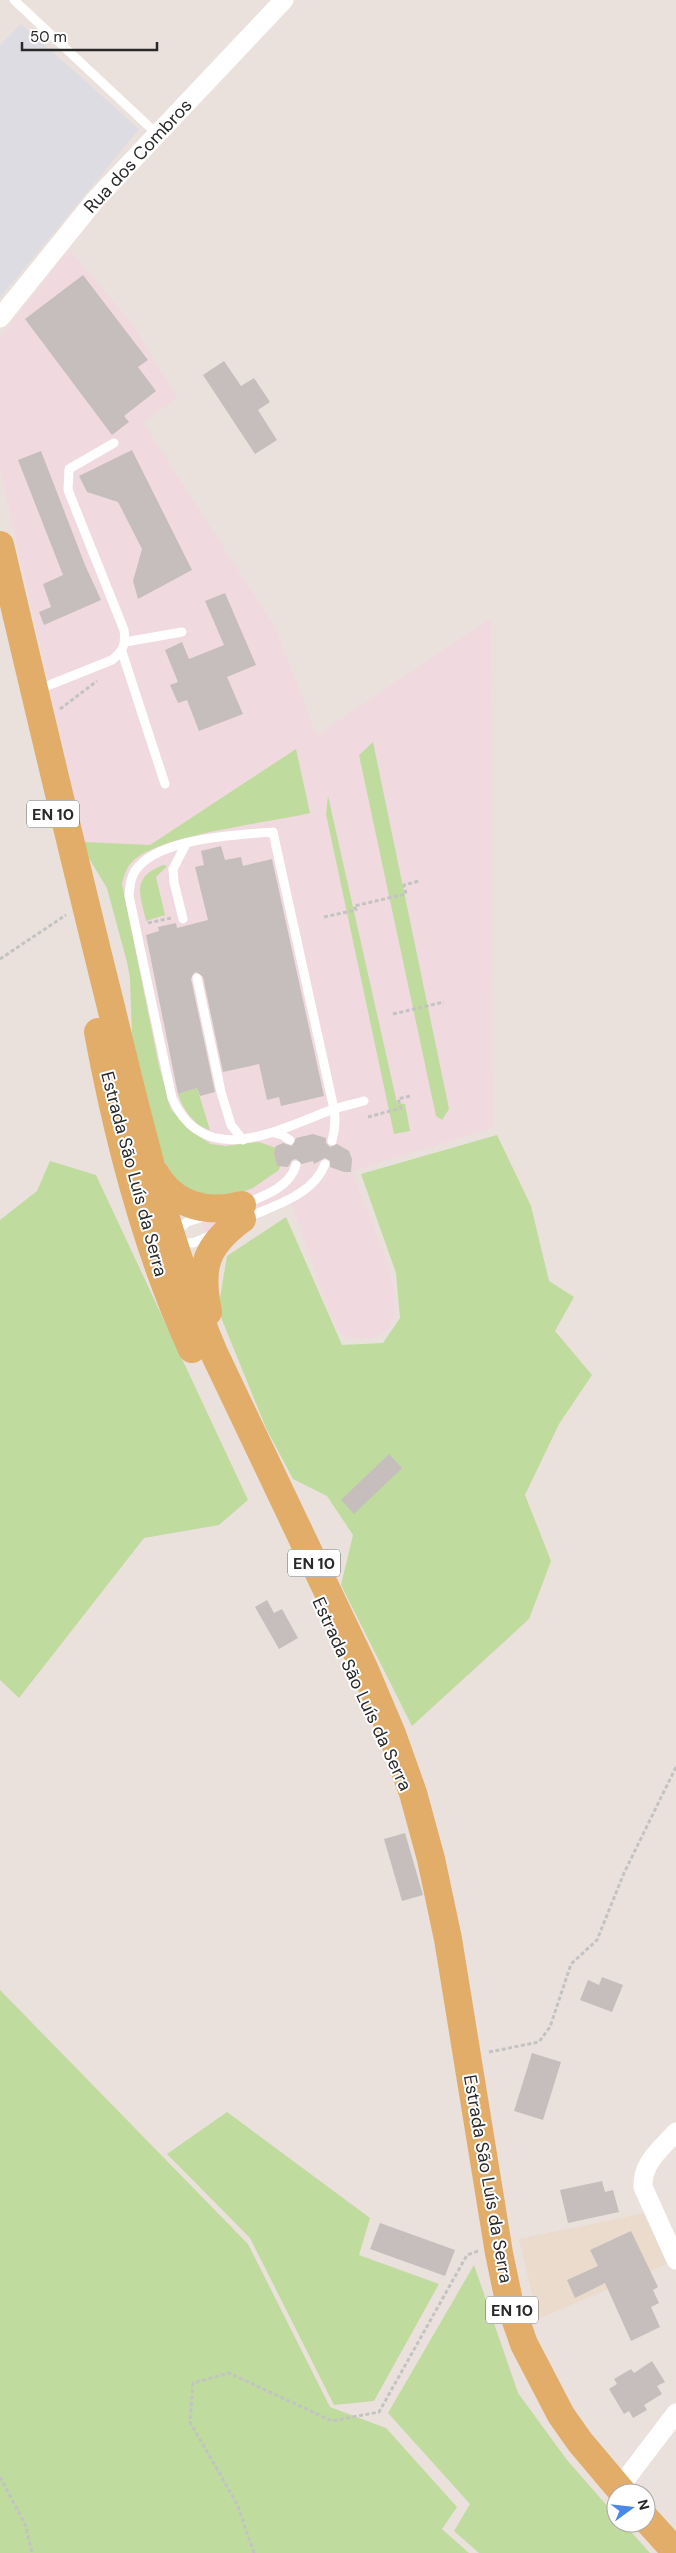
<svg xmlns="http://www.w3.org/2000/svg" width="676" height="2553" font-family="'DM Sans',sans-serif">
<rect width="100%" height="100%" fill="#eae1dc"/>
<path fill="#dddce3" d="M 21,24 L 139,129 L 0,298 L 0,45 Z"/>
<path fill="#eadbcd" d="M 650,2212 L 672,2262 L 538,2319 L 519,2239 Z"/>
<path fill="#f0dadf" d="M 69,249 L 131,322 L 178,398 L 143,422 L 275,627 L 317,735 L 491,618 L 493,1128 L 352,1171 L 382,1247 L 393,1285 L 395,1313 L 388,1330 L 374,1338 L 358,1339 L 345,1337 L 337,1330 L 326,1304 L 292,1205 L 284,1205 L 273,1210 L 257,1220 L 240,1233 L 214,1262 L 192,1192 L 132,1035 L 130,978 L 127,962 L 107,888 L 87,855 L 0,469 L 0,338 Z"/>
<path fill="#bfdb9e" d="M 373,742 L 449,1109 L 442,1120 L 436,1116 L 359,755 Z
M 296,749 L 310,813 C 268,823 163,834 134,860 C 127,866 124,875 122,884 L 159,1066 L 171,1109 L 188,1129 L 211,1144 L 226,1146 L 259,1142 L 276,1148 L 281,1162 L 279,1170 L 253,1188 L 242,1192 L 215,1197 L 196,1194 L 177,1181 L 168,1170 L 162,1156 L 132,1035 L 130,978 L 127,962 L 107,888 L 87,855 L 84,842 L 150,845 Z
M 328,796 L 397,1103 L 405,1104 L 410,1131 L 394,1134 L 326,814 Z
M 163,865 L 167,866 L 156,877 L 165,915 L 146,921 C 140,893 131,878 163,865 Z
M 197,1088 L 210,1130 C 194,1126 183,1109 178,1094 Z
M 497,1135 L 531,1206 L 549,1281 L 574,1297 L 555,1331 L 592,1375 L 559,1424 L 525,1495 L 551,1561 L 529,1619 L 412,1726 L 341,1585 L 353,1535 L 327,1496 L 293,1479 L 266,1428 L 218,1310 L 227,1256 L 286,1217 L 342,1345 L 383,1343 L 400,1318 L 396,1273 L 361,1174 Z
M 50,1161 L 96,1175 L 248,1500 L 219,1525 L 144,1538 L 19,1698 L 0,1680 L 0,1220 L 37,1191 Z
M 0,1990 L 248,2244 L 330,2407 L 386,2428 L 457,2507 L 442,2529 L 469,2553 L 0,2553 Z
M 227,2112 L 370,2218 L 359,2255 L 439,2284 L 374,2401 L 334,2405 L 250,2238 L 167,2154 Z
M 474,2265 L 518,2393 L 567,2460 L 616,2516 L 616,2523 L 623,2523 L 650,2553 L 479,2553 L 454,2531 L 470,2504 L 388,2413 Z"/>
<path fill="#c5bebc" d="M 83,275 L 148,360 L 138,367 L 156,391 L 124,416 L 129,422 L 112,435 L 25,319 Z
M 224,361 L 241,386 L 254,378 L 270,402 L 258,410 L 277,440 L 255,454 L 203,375 Z
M 132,450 L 192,570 L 138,599 L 133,581 L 142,549 L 118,502 L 87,492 L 79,476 Z
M 41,451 L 85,565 L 101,600 L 44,625 L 39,612 L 51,607 L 43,584 L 63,575 L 18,460 Z
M 225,593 L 256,665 L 227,677 L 243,714 L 199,731 L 187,700 L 178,703 L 170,685 L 178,682 L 165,650 L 182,642 L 189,659 L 224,645 L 205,601 Z
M 221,846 L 225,860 L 241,857 L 243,866 L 272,859 L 324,1096 L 281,1106 L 279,1097 L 267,1100 L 259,1064 L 223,1072 L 203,977 L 196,972 L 193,974 L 191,979 L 215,1092 L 200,1096 L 197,1088 L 178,1094 L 146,935 L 159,931 L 158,927 L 176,923 L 177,928 L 208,920 L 195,867 L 204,865 L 201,851 Z
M 313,1134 L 326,1138 L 326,1143 L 330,1147 L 337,1144 L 349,1151 L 352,1159 L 351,1172 L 344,1172 L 330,1167 L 330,1161 L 325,1158 L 314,1164 L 313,1161 L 302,1164 L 296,1159 L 292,1160 L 288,1167 L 277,1166 L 274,1153 L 276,1146 L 283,1143 L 292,1146 L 296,1138 Z
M 389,1454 L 402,1468 L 354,1514 L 341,1500 Z
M 267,1600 L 274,1613 L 282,1609 L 298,1638 L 279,1649 L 255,1607 Z
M 405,1833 L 423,1895 L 402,1901 L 384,1839 Z
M 602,1977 L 623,1985 L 612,2012 L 580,2000 L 588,1980 L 599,1985 Z
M 532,2053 L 561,2062 L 543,2120 L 514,2111 Z
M 602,2181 L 605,2192 L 613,2190 L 619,2212 L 568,2223 L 560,2190 Z
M 380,2223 L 455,2250 L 445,2276 L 370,2249 Z
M 631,2231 L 658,2287 L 653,2290 L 659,2303 L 651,2307 L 660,2327 L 631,2341 L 605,2283 L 575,2298 L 567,2280 L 598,2266 L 590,2250 Z
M 652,2361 L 665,2382 L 657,2386 L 662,2394 L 644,2405 L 647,2410 L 633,2418 L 629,2411 L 624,2414 L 609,2389 L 617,2384 L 614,2379 L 631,2369 L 634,2373 Z"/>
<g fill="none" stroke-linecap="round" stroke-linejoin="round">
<path stroke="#c3c3c3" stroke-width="3" stroke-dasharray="4 2.5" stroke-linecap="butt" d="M 60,709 L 97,681
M 324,917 L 356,910 L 354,906 L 406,894 L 404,885 L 419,881
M 148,923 L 171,918
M 0,959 L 66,915
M 393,1014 L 444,1002
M 368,1117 L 401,1108 L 398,1099 L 410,1096
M 489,2052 L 539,2042 L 550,2027 L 571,1964 L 597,1940 L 624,1873 L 676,1767
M 0,2477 L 25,2524 L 32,2553
M 254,2553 L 237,2504 L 190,2422 L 193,2383 L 229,2373 L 332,2421 L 379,2412 L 467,2255 L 478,2251"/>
<path stroke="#fff" stroke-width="9" d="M 14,0 L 157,134
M 125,642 L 182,632
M 122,652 L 165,784
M 37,690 L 112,660 C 123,651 126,645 124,630 L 68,490 L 69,469 L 114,443
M 183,919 L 174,882 L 173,869 L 186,844
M 197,978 L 221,1092 L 231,1125 L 243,1140
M 274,1133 L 282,1135 L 290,1140
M 332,1141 C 335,1130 336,1121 334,1109 L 278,855 L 273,832 C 236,835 163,838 138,867 C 130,876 130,886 129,896 L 172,1098 C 204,1171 278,1130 331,1110 C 342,1106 353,1104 364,1101
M 244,1204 C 264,1196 290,1187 296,1165
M 244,1219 C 272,1206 313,1196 325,1164
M 174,1233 L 187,1222 L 206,1216
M 178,1242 L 193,1243 L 212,1235"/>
<path stroke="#fff" stroke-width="19" d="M 0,318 L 96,199 L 284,0
M 676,2132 C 661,2149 642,2162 643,2187 L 676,2260
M 619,2488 L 676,2413"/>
<path stroke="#e2ad69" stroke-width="28" d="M 0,545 C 36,698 72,851 110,1003 C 139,1122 166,1240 214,1353 L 364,1668 L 392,1734 L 413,1793 L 431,1859 L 448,1939 L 499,2253 L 509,2301 L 524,2344 L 561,2415 L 580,2442 L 623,2493
M 98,1032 C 118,1140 146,1250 192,1349
M 155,1173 C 174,1206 207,1214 242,1205
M 208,1312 C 199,1267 205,1246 242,1219
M 646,2519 L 676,2552"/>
</g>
<g text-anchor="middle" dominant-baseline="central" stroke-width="4" stroke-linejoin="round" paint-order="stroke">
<g fill="#fff" stroke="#696969" stroke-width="1">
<rect x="27" y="800.5" width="52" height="27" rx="4"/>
<rect x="288" y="1549.5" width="52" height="27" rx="4"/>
<rect x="486" y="2296.5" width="52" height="27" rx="4"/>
</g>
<g font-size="16" font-weight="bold" fill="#292929">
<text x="53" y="814">EN 10</text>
<text x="314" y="1563">EN 10</text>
<text x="512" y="2310">EN 10</text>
</g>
<g font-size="18" fill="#292929" stroke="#fff">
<text transform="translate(138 156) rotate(-47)">Rua dos Combros</text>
<text transform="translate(134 1174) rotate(75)">Estrada São Luís da Serra</text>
<text transform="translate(362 1694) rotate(65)">Estrada São Luís da Serra</text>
<text transform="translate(488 2179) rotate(80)">Estrada São Luís da Serra</text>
</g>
</g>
<g transform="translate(631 2508) rotate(75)"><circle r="24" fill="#ffffff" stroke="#a9a9a9"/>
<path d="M0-4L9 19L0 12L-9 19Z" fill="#4c88e7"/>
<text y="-8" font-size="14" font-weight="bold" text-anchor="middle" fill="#292929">N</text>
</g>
<path d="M22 42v8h135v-8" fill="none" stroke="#292929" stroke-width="2.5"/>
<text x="30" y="42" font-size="15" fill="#292929" stroke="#ffffff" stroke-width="4" paint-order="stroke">50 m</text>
</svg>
